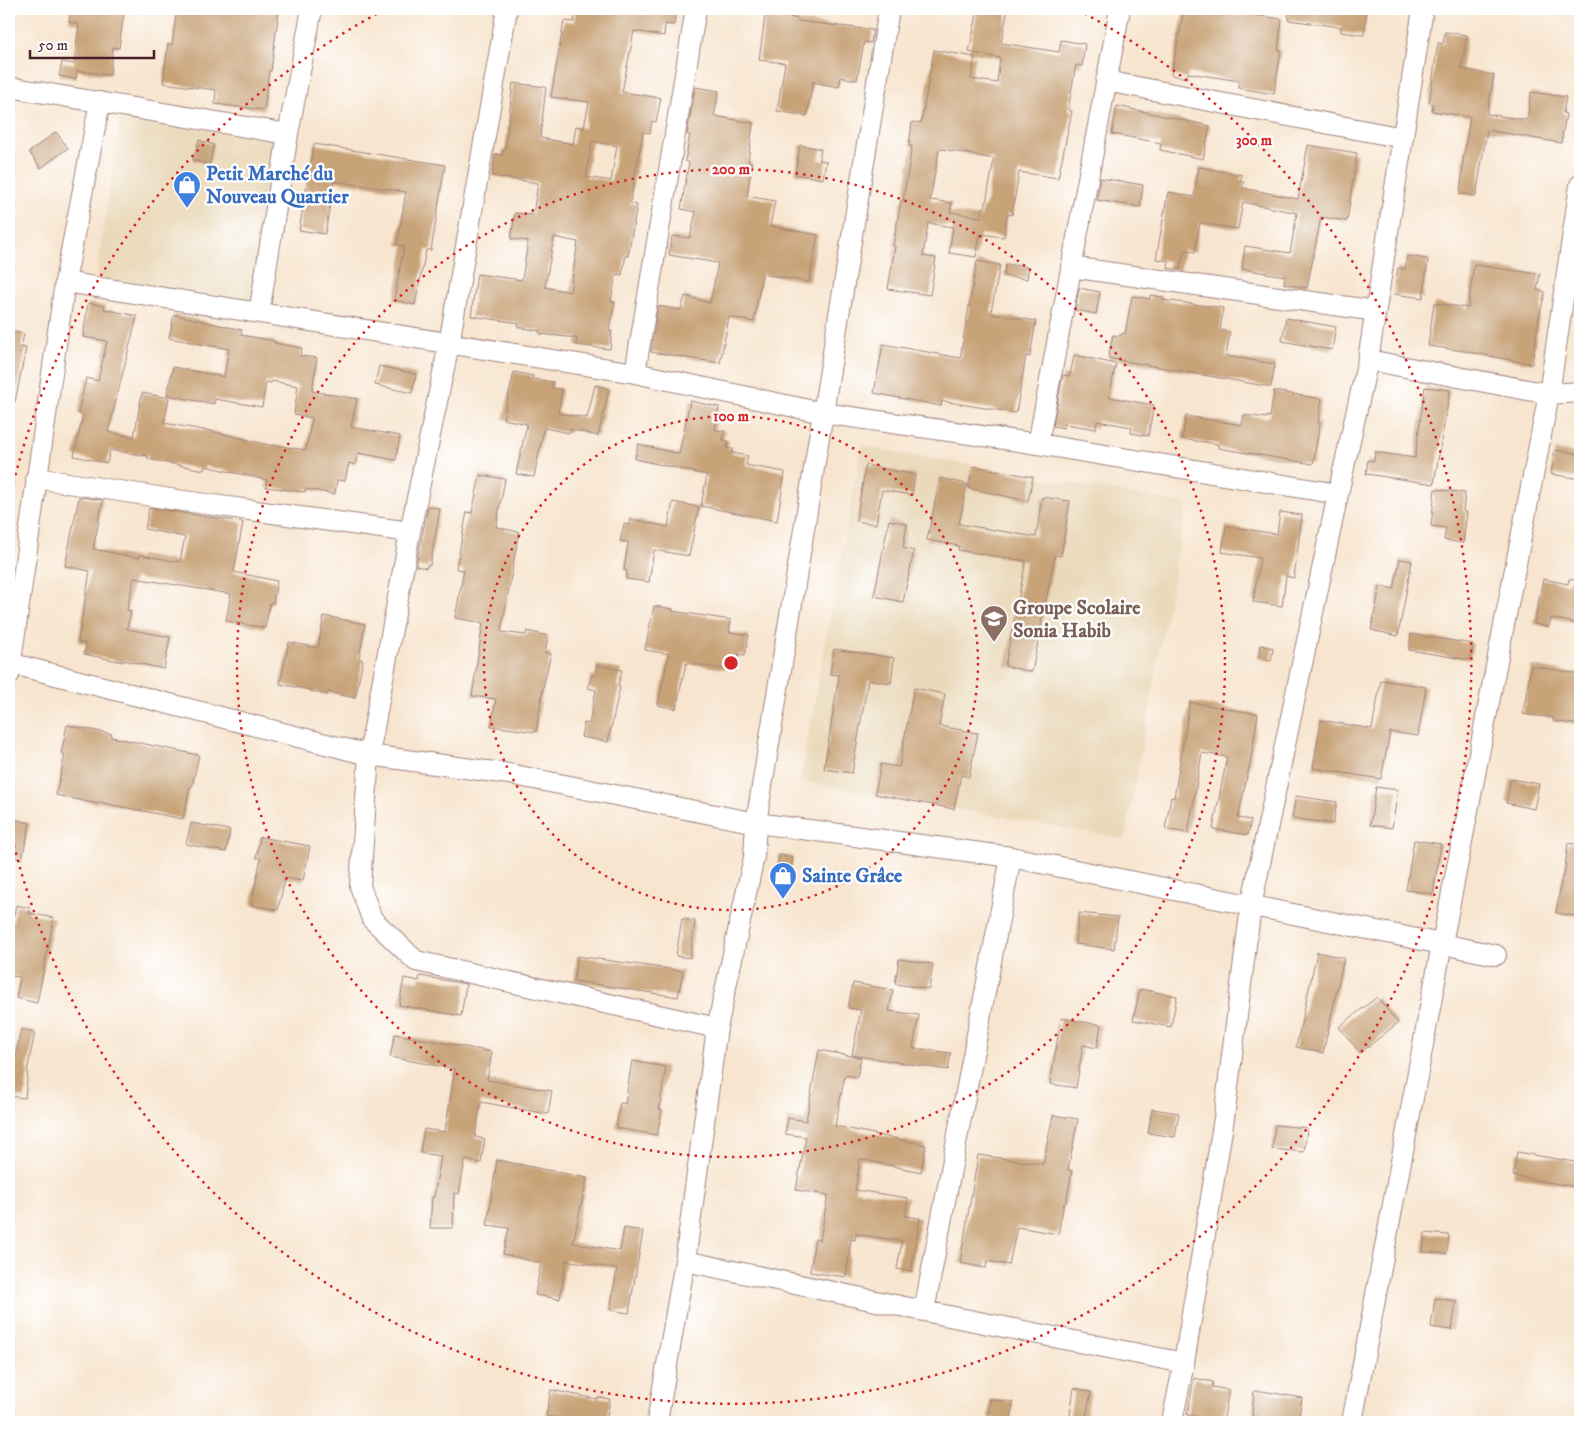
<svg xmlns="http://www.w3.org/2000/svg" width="1589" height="1431" font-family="'IM FELL DW Pica',serif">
<rect width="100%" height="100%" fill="#fff"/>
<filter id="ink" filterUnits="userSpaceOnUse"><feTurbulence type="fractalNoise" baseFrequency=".02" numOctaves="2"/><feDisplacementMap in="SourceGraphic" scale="10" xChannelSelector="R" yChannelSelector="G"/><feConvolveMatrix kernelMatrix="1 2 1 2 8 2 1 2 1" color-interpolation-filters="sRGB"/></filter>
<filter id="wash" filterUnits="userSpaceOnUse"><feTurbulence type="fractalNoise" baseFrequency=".0096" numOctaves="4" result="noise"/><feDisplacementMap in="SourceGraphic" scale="20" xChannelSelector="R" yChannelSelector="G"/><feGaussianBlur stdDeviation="1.12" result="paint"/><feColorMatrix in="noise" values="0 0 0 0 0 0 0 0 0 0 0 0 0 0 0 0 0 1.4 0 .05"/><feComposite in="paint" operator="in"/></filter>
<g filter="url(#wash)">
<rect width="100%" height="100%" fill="#f7e5cf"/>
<path fill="#ead9ba" d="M 120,118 L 278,140 L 254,300 L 96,277 Z
M 862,446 L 1187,504 L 1125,839 L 800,781 Z"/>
<g id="blocks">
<path fill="#c8a378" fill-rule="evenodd" d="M 71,9 L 103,9 L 124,12 L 119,48 L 113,47 L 110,75 L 77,71 L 76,79 L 59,76 L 62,62 L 74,64 L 79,24 L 69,22 Z
M 177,9 L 279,9 L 271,71 L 269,71 L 264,110 L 215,104 L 216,90 L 163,83 L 168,44 L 172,45 Z
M 576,9 L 676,9 L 674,25 L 665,24 L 664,36 L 634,31 L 622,92 L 661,98 L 656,122 L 652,121 L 650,133 L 643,132 L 630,203 L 637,205 L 628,256 L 626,255 L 622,275 L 616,274 L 611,301 L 615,302 L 609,331 L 612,331 L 610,349 L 576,345 L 577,338 L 540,334 L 540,331 L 518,327 L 519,323 L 471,316 L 477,274 L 522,280 L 528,241 L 511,239 L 515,213 L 533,215 L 538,183 L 492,176 L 495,154 L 502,155 L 503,150 L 505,150 L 513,83 L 546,87 L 540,138 L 573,144 L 576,126 L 584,128 L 589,102 L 551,97 L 564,21 L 574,22 ZM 592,141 L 617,146 L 611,181 L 586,177 ZM 554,237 L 578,242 L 570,292 L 545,287 Z
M 766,9 L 790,9 L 789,17 L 798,19 L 798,21 L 873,30 L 871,43 L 864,42 L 857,80 L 841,77 L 839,87 L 813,82 L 807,116 L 777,111 L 785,63 L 759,60 Z
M 978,9 L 1008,9 L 1001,43 L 1059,52 L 1061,40 L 1085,44 L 1082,66 L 1076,65 L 1068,110 L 1072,111 L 1058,178 L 1019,172 L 1012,215 L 1007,214 L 1004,237 L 980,234 L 976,257 L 949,253 L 953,227 L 928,223 L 923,256 L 936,258 L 930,295 L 888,289 L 895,246 L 893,246 L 901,201 L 903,201 L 912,146 L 909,146 L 912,122 L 921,123 L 934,50 L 975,57 L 971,79 L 997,83 L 1000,58 L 969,52 ZM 942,149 L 994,159 L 985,208 L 983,207 L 981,217 L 950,212 L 952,203 L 930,200 L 939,150 Z
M 1184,9 L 1207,9 L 1282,19 L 1278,50 L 1281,50 L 1274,94 L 1238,88 L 1240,81 L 1188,73 L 1187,78 L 1171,75 Z
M 1289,9 L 1355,9 L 1367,10 L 1364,35 L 1341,32 L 1341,27 L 1288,20 Z
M 1445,32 L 1467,35 L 1461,69 L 1494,75 L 1487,114 L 1527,120 L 1531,92 L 1566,97 L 1563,113 L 1566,114 L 1561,143 L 1487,130 L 1476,196 L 1460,194 L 1463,168 L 1462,168 L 1470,117 L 1432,111 L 1433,104 L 1429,103 L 1438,43 L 1443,44 Z
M 695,87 L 719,91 L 714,116 L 753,123 L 748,162 L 752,162 L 747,196 L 775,201 L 770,226 L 818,235 L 809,282 L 762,274 L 754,322 L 729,317 L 720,363 L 651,352 L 658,306 L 681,310 L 685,296 L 710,303 L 718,263 L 669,255 L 672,236 L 690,238 L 696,212 L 681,209 L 689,162 L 685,161 L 690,135 L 687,135 Z
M 1117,106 L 1210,126 L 1203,159 L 1160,150 L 1161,143 L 1112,134 Z
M 56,132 L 68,148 L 41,168 L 29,152 Z
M 199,140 L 214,145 L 209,165 L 193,160 Z
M 314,144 L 445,165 L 431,250 L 426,250 L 415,305 L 394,300 L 404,246 L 397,245 L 406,192 L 334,181 L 325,234 L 299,230 Z
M 800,145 L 821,149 L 819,160 L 826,161 L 823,179 L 795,174 Z
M 1308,145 L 1357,153 L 1347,221 L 1321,217 L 1307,288 L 1284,284 L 1285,276 L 1242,269 L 1245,246 L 1290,253 L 1297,213 L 1243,202 L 1238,229 L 1200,223 L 1195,252 L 1184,250 L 1180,270 L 1168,268 L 1169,261 L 1156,259 L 1168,192 L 1194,197 L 1199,167 L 1242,175 L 1240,181 L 1244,182 L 1242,188 L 1298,199 Z
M 1100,178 L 1143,185 L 1140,207 L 1097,200 Z
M 1407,256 L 1428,259 L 1423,298 L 1394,294 L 1398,268 L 1405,269 Z
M 977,261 L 1000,265 L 991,312 L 992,314 L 1036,321 L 1030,357 L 1026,356 L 1016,413 L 942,401 L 941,406 L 874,393 L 883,344 L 960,358 Z
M 1006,264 L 1029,267 L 1027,279 L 1004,276 Z
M 1474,265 L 1540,274 L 1537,290 L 1545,292 L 1539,318 L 1532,364 L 1464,351 L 1428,346 L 1434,303 L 1468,308 Z
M 1079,288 L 1100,292 L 1096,314 L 1075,310 Z
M 1150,295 L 1163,297 L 1163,300 L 1223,308 L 1220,330 L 1230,332 L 1226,356 L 1275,364 L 1271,387 L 1108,358 L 1113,335 L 1121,336 L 1122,333 L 1125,334 L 1132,296 L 1150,299 Z
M 88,303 L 105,306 L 104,309 L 137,316 L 108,432 L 134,437 L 142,393 L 169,398 L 164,423 L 215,432 L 273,446 L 273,445 L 306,450 L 312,418 L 294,414 L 298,386 L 272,381 L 271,383 L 266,382 L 262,407 L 215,399 L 214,404 L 167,395 L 173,367 L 224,377 L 229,349 L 169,338 L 174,315 L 176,315 L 242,330 L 241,335 L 275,341 L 274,343 L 302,348 L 300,356 L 317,358 L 312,391 L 357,399 L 351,427 L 400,436 L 396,460 L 358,453 L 355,465 L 349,463 L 345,481 L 337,480 L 335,494 L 305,489 L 305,492 L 266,487 L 267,480 L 205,466 L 204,470 L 148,459 L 148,456 L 110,450 L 107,463 L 74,456 L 83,415 L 78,413 L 86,378 L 98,381 L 107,341 L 83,337 Z
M 1286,318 L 1336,327 L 1332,350 L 1282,341 Z
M 9,331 L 24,334 L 21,347 L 26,348 L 15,402 L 9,402 Z
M 1074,355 L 1116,364 L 1109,397 L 1154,405 L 1148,436 L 1131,433 L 1132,427 L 1097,421 L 1096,429 L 1065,424 L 1064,428 L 1053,426 L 1063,375 L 1070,376 Z
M 379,366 L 416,374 L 412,393 L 375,385 Z
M 514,372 L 533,376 L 532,379 L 553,382 L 552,388 L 562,389 L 558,413 L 587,418 L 595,385 L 609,389 L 598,436 L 570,429 L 570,433 L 544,428 L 534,477 L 516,474 L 527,424 L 503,419 Z
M 1425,387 L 1450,390 L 1434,484 L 1366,474 L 1368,460 L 1374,461 L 1375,452 L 1415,458 Z
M 1274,391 L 1322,399 L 1318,422 L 1320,423 L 1313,464 L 1218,448 L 1218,444 L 1182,439 L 1186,416 L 1242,425 L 1244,415 L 1267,418 L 1267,416 L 1270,417 Z
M 690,401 L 719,407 L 715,430 L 725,431 L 723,440 L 729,441 L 727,448 L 733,449 L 732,453 L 748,456 L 746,465 L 785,472 L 777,521 L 701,506 L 707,475 L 635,459 L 638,444 L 679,454 Z
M 1555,450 L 1580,454 L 1580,479 L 1551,474 Z
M 866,465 L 915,475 L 912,495 L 882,490 L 876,524 L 856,521 Z
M 973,466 L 1033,477 L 1028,501 L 968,488 Z
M 480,475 L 505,479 L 496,527 L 519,532 L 501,632 L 526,635 L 527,631 L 548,636 L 545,653 L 551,654 L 544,683 L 536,732 L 491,726 L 496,699 L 472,696 L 483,623 L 455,618 L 464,570 L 456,569 L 467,512 L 472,513 Z
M 940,478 L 967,484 L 959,524 L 1036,537 L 1042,497 L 1070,501 L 1061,556 L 1055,555 L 1032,672 L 1005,666 L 1026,561 L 958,550 L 959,546 L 927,540 Z
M 1435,489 L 1465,493 L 1463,511 L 1467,512 L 1463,543 L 1444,540 L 1446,528 L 1431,526 Z
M 79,497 L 103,500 L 93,549 L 139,558 L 140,555 L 180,562 L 185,537 L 145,529 L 149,508 L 243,522 L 234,572 L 277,581 L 273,603 L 270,603 L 265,628 L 226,621 L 231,594 L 134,578 L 127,610 L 131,611 L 127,629 L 170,637 L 164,669 L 123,660 L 123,662 L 84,654 L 86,644 L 78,642 L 90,571 L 65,566 Z
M 673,502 L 699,507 L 689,556 L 654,550 L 649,582 L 626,579 L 627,571 L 624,570 L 628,542 L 620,541 L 624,524 L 630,525 L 631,519 L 668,527 Z
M 428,506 L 440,509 L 430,565 L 427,565 L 427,568 L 416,566 Z
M 1280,512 L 1302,515 L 1294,578 L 1286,576 L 1282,606 L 1253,602 L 1260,558 L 1222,552 L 1226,526 L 1277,534 Z
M 889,520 L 907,524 L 903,548 L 914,551 L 903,602 L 874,596 Z
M 1400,559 L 1412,561 L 1398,636 L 1371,630 L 1380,586 L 1394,589 Z
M 1543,579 L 1568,584 L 1569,579 L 1580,581 L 1580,624 L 1551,618 L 1549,627 L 1534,624 Z
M 654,606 L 673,609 L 672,611 L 731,620 L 729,632 L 749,635 L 745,655 L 739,654 L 736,671 L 686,663 L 676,709 L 658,705 L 669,654 L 645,650 Z
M 324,616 L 365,624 L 359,659 L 363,660 L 355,698 L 328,692 L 328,695 L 311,691 L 311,690 L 280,684 L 289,642 L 318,648 Z
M 1411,634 L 1473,644 L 1470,660 L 1409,650 Z
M 1261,645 L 1273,648 L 1271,661 L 1258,658 Z
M 834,649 L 894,658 L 891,683 L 868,680 L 852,773 L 824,769 L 839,675 L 830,674 Z
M 597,665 L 622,670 L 618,686 L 620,687 L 608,742 L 581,737 L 584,723 L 589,724 L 596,690 L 588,688 L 591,676 L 595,676 Z
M 1531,666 L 1580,674 L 1580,725 L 1553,721 L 1554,718 L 1523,714 Z
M 1381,680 L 1426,687 L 1418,736 L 1390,732 L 1381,779 L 1313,768 L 1321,720 L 1372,729 Z
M 914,688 L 945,694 L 939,726 L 978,733 L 969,777 L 961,775 L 954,809 L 875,794 L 881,764 L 899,767 Z
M 1190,702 L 1258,714 L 1251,758 L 1238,818 L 1251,820 L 1248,835 L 1213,829 L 1227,757 L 1202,753 L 1188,833 L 1165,829 L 1171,797 L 1174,798 Z
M 67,725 L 112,734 L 111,737 L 199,755 L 192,787 L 190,787 L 183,819 L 98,802 L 98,804 L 56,795 L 65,754 L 61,754 Z
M 1511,779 L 1539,784 L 1534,809 L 1506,803 Z
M 1376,787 L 1398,790 L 1392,828 L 1370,825 Z
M 1296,796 L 1337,802 L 1333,824 L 1292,818 Z
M 9,818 L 30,823 L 22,859 L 9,856 Z
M 191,823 L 230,830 L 226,852 L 186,844 Z
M 260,837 L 310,846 L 303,881 L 285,878 L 278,910 L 251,905 L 261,858 L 256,858 Z
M 1414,840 L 1441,844 L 1433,894 L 1406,890 Z
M 1568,843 L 1580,845 L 1580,917 L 1556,913 L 1562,876 L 1564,876 Z
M 779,855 L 793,857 L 789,883 L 775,881 Z
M 16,905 L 30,908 L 29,913 L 54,918 L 37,1003 L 16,998 L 20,977 L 9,976 L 9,924 L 12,925 Z
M 1079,913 L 1118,917 L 1114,949 L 1075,944 Z
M 682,919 L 695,921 L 690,958 L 676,956 Z
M 1317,952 L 1344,958 L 1323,1053 L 1296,1047 Z
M 577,956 L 683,971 L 678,997 L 574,981 Z
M 899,959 L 933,964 L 929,989 L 895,984 Z
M 420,976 L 466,984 L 461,1016 L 399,1005 L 404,978 L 419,981 Z
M 853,983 L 893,990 L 889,1011 L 919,1015 L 913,1048 L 951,1053 L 948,1070 L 852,1055 L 861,1010 L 848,1008 Z
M 1140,989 L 1177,996 L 1171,1027 L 1133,1020 Z
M 1377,997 L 1398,1023 L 1360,1053 L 1339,1027 Z
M 1061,1018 L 1101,1025 L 1097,1048 L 1083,1045 L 1076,1088 L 1050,1084 Z
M 21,1029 L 35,1032 L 27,1071 L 28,1071 L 25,1098 L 9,1096 L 9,1068 L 13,1069 Z
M 395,1034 L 492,1052 L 487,1080 L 552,1091 L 548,1114 L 481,1102 L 475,1137 L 485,1139 L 481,1163 L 465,1160 L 459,1194 L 454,1193 L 453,1228 L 430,1228 L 432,1197 L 434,1197 L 441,1156 L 420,1153 L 424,1129 L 445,1132 L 455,1069 L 390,1057 Z
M 819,1050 L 861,1058 L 857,1077 L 845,1075 L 835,1126 L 926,1145 L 921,1172 L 860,1159 L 855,1190 L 908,1198 L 905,1216 L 920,1218 L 911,1271 L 897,1269 L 902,1241 L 856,1234 L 855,1240 L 851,1239 L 846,1277 L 810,1272 L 815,1239 L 820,1240 L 828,1195 L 796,1190 L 806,1137 L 785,1134 L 788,1118 L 806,1121 Z
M 632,1061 L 666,1067 L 659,1109 L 662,1110 L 657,1135 L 616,1128 L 620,1103 L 625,1104 Z
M 1152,1109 L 1179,1113 L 1175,1137 L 1148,1133 Z
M 1053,1115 L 1078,1119 L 1068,1170 L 1072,1171 L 1066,1203 L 1064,1203 L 1058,1234 L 1017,1227 L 1009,1265 L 987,1261 L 986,1268 L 960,1263 L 978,1155 L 1043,1164 Z
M 1275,1125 L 1307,1128 L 1304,1152 L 1272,1149 Z
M 1517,1152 L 1580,1163 L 1576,1187 L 1513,1176 Z
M 497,1160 L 587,1178 L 573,1243 L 620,1251 L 624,1228 L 643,1231 L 629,1313 L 610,1310 L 617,1269 L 566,1260 L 560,1299 L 535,1295 L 541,1263 L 503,1254 L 509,1228 L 487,1225 Z
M 1425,1233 L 1449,1235 L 1447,1254 L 1423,1252 Z
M 1435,1298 L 1456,1301 L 1452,1330 L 1431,1327 Z
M 1194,1378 L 1213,1382 L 1212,1387 L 1229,1390 L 1223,1422 L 1187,1415 Z
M 1074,1388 L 1091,1392 L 1085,1422 L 1069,1422 Z
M 551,1390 L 597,1399 L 597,1397 L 610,1399 L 606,1422 L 581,1422 L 546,1416 Z
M 1254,1391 L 1262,1391 L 1302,1398 L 1298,1422 L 1288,1422 L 1252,1416 Z
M 990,1399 L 1013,1402 L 1011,1421 L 988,1418 Z"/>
</g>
</g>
<g filter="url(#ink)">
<use href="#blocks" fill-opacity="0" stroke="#a0827d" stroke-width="1"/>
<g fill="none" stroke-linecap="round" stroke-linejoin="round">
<defs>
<path id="minor" d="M 507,9 L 449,344 L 410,532 L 369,755 L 360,886 L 372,919 L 416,961 L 717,1028
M 1106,81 L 1403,138
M 9,87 L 288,134
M 1071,267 L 1376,311
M 65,282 L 635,373 L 823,413 L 1038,444 L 1338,494
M 259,313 L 288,134 L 312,9
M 1368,360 L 1549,394 L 1580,392
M 635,373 L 696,9
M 1038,444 L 1120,9
M 36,478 L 177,500 L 410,532
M 9,663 L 369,755 L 509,774 L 756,823 L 1011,857 L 1496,955
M 9,675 L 65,282 L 100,102
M 685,1261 L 924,1311 L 1184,1363
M 924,1311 L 1011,857
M 657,1422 L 685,1261 L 717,1028 L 754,857 L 756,823 L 889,9
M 1172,1422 L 1184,1363 L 1224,1118 L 1251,906 L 1338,494 L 1368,360 L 1423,9
M 1352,1422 L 1442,944 L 1549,394 L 1580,185"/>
</defs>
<use href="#minor" stroke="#a0827d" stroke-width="22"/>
<use href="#minor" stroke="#fff" stroke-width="20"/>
</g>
</g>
<g fill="none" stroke="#d62828" stroke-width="2.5" stroke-dasharray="2.5 5">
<circle cx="731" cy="663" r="247"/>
<circle cx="731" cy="663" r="494"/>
<path d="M10 497A740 740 0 0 1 384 10M1078 10A740 740 0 1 1 10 829"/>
</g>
<defs>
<symbol id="shop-pin" viewBox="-11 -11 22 30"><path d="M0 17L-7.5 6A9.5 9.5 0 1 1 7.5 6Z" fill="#3f7fe0" stroke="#fff"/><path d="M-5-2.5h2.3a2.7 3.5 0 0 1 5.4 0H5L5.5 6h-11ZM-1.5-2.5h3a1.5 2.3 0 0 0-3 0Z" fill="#fff"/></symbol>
<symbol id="school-pin" viewBox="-11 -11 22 30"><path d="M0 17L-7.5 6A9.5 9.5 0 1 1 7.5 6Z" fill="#8d6e63" stroke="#fff"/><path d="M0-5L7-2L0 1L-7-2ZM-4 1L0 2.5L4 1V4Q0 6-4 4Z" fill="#fff"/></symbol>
</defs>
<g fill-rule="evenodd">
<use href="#shop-pin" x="171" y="169" width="32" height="43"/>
<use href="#school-pin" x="978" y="603" width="32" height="43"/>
<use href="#shop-pin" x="767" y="860" width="32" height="43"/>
</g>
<g text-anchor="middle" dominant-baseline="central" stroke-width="4.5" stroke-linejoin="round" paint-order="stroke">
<g font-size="20" font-weight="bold" fill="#366cbe" stroke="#fff" text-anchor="start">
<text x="206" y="174">Petit Marché du<tspan x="206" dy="23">Nouveau Quartier</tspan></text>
<text x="802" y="876">Sainte Grâce</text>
</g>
<g font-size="20" font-weight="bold" fill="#785e54" stroke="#fff" text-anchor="start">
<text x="1013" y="608">Groupe Scolaire<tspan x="1013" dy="23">Sonia Habib</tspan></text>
</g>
</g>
<circle cx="731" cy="663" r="8" fill="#d62828" stroke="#fff" stroke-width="2.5"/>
<g font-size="15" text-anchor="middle" font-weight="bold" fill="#d62828" stroke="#fff" stroke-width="4.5" stroke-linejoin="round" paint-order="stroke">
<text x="1254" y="145">300 m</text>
<text x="731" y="174">200 m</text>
<text x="731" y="421">100 m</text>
</g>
<rect width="1589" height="1431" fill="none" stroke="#fff" stroke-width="30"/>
<path d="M30 50v8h124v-8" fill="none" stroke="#4a1f2b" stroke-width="2.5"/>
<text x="38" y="50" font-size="15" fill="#4a1f2b" stroke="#ffffff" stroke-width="4" paint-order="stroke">50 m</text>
</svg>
